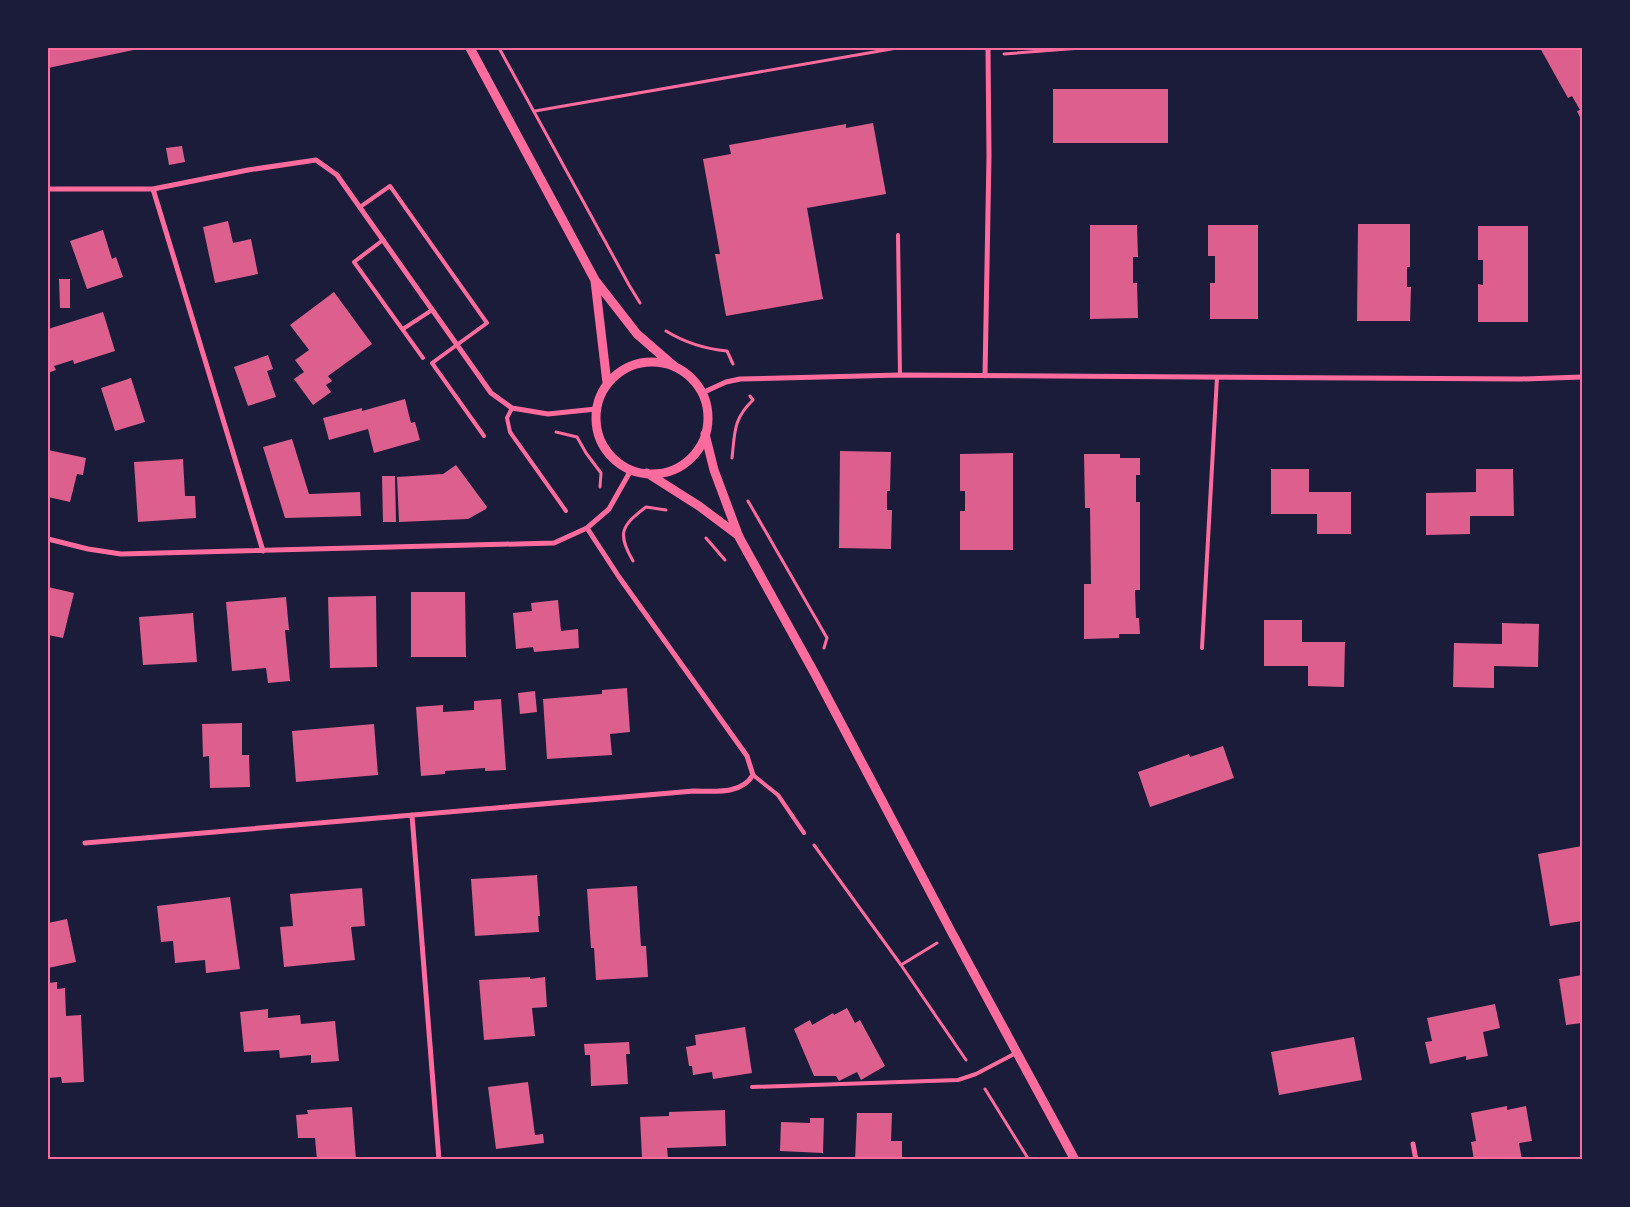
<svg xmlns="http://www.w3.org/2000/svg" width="1630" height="1207" font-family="'Alegreya Sans',sans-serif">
<rect width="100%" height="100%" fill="#1b1b3a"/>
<path fill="#dd5f8e" d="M 48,48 L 143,48 L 48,68 Z
M 1540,48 L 1582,48 L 1582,122 L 1577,111 L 1580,110 L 1572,96 L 1568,98 Z
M 1053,89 L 1168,89 L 1168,143 L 1053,143 Z
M 873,123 L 886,194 L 807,208 L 823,299 L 726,316 L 715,254 L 720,254 L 703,159 L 731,154 L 729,145 L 846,124 L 846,128 Z
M 182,146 L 185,162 L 169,165 L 166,148 Z
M 228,221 L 233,243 L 251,239 L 258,274 L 215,283 L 203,227 Z
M 1358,224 L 1410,224 L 1410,267 L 1407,267 L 1407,287 L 1411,287 L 1410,321 L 1357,321 Z
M 1090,225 L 1137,225 L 1138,257 L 1133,257 L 1133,283 L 1137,283 L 1138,318 L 1090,319 Z
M 1208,225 L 1258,225 L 1258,319 L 1210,319 L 1210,283 L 1215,283 L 1215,256 L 1208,256 Z
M 1478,226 L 1528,226 L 1528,322 L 1478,322 L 1478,284 L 1483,285 L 1483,260 L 1478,260 Z
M 103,230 L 112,259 L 116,257 L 123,277 L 87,289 L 70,241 Z
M 59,279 L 70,279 L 70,308 L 60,308 Z
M 334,292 L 372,344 L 328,376 L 332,381 L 326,385 L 331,392 L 313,405 L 294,379 L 304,372 L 295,360 L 309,350 L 290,325 Z
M 103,312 L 115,351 L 74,364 L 73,360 L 54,366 L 56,370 L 48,373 L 48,329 Z
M 268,355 L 273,369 L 267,371 L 276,397 L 248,406 L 234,367 Z
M 131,378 L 145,422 L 115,431 L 101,388 Z
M 405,399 L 411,423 L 415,422 L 420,440 L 374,453 L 368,429 L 329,440 L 323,418 L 362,408 L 362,411 Z
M 292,439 L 309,494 L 360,492 L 361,516 L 285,518 L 263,447 Z
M 48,450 L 86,458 L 83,475 L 77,474 L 70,502 L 48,497 Z
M 840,451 L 891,452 L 890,491 L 887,491 L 887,510 L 892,510 L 891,549 L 839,548 Z
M 1013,453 L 1013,550 L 960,550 L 960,511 L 965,511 L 965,491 L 960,491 L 960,454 Z
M 1084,454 L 1120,454 L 1120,458 L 1140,458 L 1140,475 L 1136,475 L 1136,502 L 1140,502 L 1140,590 L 1135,590 L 1136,618 L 1139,618 L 1140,634 L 1119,634 L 1119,638 L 1084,639 L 1084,584 L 1091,584 L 1090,508 L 1085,508 Z
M 183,459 L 185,496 L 195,496 L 196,518 L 138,522 L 134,462 Z
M 456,465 L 487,507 L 486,509 L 468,519 L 399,522 L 397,477 L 443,474 Z
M 1271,469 L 1309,469 L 1309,492 L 1351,492 L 1351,534 L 1317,534 L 1317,514 L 1271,514 Z
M 1476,469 L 1513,469 L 1514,516 L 1470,516 L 1470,534 L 1426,535 L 1426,493 L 1476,492 Z
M 382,476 L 395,476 L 396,522 L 383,522 Z
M 48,587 L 74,593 L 63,638 L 48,635 Z
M 411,592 L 465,592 L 466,657 L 411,657 Z
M 376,596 L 377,667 L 330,668 L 328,597 Z
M 286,597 L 289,630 L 285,630 L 290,681 L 268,683 L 266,668 L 232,671 L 226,602 Z
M 558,600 L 561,631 L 578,629 L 579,648 L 534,652 L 533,647 L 516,649 L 513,613 L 532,611 L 531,603 Z
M 193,613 L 197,662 L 143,665 L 139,617 Z
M 1264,620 L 1302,620 L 1302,642 L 1345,642 L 1344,687 L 1308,686 L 1308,666 L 1264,666 Z
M 1502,623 L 1539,624 L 1538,667 L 1494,666 L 1494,688 L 1453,687 L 1454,643 L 1502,644 Z
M 627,688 L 630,732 L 610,734 L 612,755 L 547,759 L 543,699 L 602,694 L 602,690 Z
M 535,691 L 537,712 L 520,714 L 518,693 Z
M 501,699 L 506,770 L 485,771 L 485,768 L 445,771 L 445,774 L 421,776 L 416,707 L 443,705 L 443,712 L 474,710 L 474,701 Z
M 242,723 L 242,755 L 249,755 L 250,787 L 210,788 L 209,756 L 203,757 L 202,724 Z
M 374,724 L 378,775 L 296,782 L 292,731 Z
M 1223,746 L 1234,778 L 1150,807 L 1138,772 L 1189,754 L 1190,757 Z
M 1582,846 L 1582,921 L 1550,926 L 1538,854 Z
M 537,875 L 540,916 L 538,916 L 539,932 L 475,936 L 471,879 Z
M 637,886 L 641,946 L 646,946 L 648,977 L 596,980 L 594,948 L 591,948 L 587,889 Z
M 362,888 L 365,926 L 351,927 L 355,960 L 284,967 L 280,927 L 293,926 L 290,894 Z
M 230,897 L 240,969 L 206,973 L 205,960 L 175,963 L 173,941 L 161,942 L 157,906 Z
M 67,919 L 76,962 L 48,968 L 48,923 Z
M 1582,975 L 1582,1023 L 1566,1025 L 1559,979 Z
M 530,977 L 530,979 L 545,977 L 547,1007 L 532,1008 L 535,1036 L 484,1040 L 479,980 Z
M 57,982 L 57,989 L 65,988 L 66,1016 L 81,1015 L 84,1082 L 62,1083 L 61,1077 L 48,1078 L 48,983 Z
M 1495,1004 L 1500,1028 L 1483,1032 L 1488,1056 L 1466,1060 L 1466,1056 L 1430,1064 L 1425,1042 L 1432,1041 L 1427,1018 Z
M 847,1008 L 855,1023 L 860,1020 L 885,1066 L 861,1080 L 857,1072 L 839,1081 L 836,1076 L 814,1076 L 794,1029 L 810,1020 L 812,1025 L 833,1013 L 834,1015 Z
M 268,1009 L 268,1018 L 300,1015 L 301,1024 L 335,1021 L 339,1061 L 311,1063 L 311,1055 L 280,1058 L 279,1050 L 244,1052 L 240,1012 Z
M 745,1027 L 752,1073 L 713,1079 L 712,1072 L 693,1075 L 692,1066 L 689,1066 L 686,1047 L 696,1045 L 695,1035 Z
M 1354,1037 L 1362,1080 L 1279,1095 L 1271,1052 Z
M 629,1042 L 630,1054 L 626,1054 L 628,1084 L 591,1086 L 590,1055 L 585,1055 L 584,1044 Z
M 528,1082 L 535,1135 L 543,1134 L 544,1143 L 496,1149 L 488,1087 Z
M 1507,1106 L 1507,1110 L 1526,1106 L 1532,1141 L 1519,1143 L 1522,1160 L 1474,1160 L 1471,1142 L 1476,1141 L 1471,1113 Z
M 352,1107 L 356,1160 L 317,1160 L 315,1138 L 298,1138 L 296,1115 L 308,1114 L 307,1110 Z
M 725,1110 L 726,1146 L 667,1148 L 668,1158 L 642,1158 L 640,1117 L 669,1116 L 669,1112 Z
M 857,1113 L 892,1113 L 891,1141 L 902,1141 L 902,1160 L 855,1160 Z
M 810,1118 L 824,1118 L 823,1153 L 780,1151 L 781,1122 L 810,1123 Z"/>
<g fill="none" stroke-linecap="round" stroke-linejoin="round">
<path stroke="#ff6b9d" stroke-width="3" d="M 499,48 L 629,285 L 640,303
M 1004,54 L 1081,48
M 535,111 L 897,48
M 666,331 C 684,342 705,349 727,351 L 733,364
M 556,432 L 577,437 L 586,453 L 601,473 L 600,487
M 732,458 C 735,432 733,419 753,400 L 750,396
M 748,501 L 827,638 L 824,648
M 706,538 L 725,560
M 633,561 C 617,533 621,526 646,507 L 666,510
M 814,845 L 901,965 L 966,1060
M 901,965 L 937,943
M 985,1089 L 1029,1160"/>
<path stroke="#ff6b9d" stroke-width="4" d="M 360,207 L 390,186 L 487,323 L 432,363 L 484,436
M 898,235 L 900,375
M 383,240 L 354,262 L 423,358
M 403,329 L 432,310
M 512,408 L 507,418 L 510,432 L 566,511
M 1202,648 L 1217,377
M 753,775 L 778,795 L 804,833
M 752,1087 L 958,1080 L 976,1074 L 1016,1053"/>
<path stroke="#ff6b9d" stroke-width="5" d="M 48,189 L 153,189 L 248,170 L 316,160 L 337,175 L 491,393 L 512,408 L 548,414 L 596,409
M 153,189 L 263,551
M 985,376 L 989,156 L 988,48
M 702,393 L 726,382 L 740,379 L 900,375 L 1521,379 L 1582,377
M 48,539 L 88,549 L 121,554 L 554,543 L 587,528 L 609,509 L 631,470
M 412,815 L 439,1160
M 85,843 L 694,791 C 714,791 741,795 753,775 L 747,756 L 619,577 L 587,528
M 1413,1144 L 1416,1160"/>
<path stroke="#ff6b9d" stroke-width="9" d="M 470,48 L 595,280 L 637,334 L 675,367
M 595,281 L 607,383
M596 418a56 56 0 1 1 112 0a56 56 0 1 1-112 0Z
M 705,434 L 714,470 L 739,537 L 815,674 L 952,933 L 1075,1160
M 647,473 L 699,506 L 739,536"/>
</g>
<rect width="1630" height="1207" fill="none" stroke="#1b1b3a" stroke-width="98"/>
<rect x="49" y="49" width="1532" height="1109" fill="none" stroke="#ff6b9d" stroke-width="2"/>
</svg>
